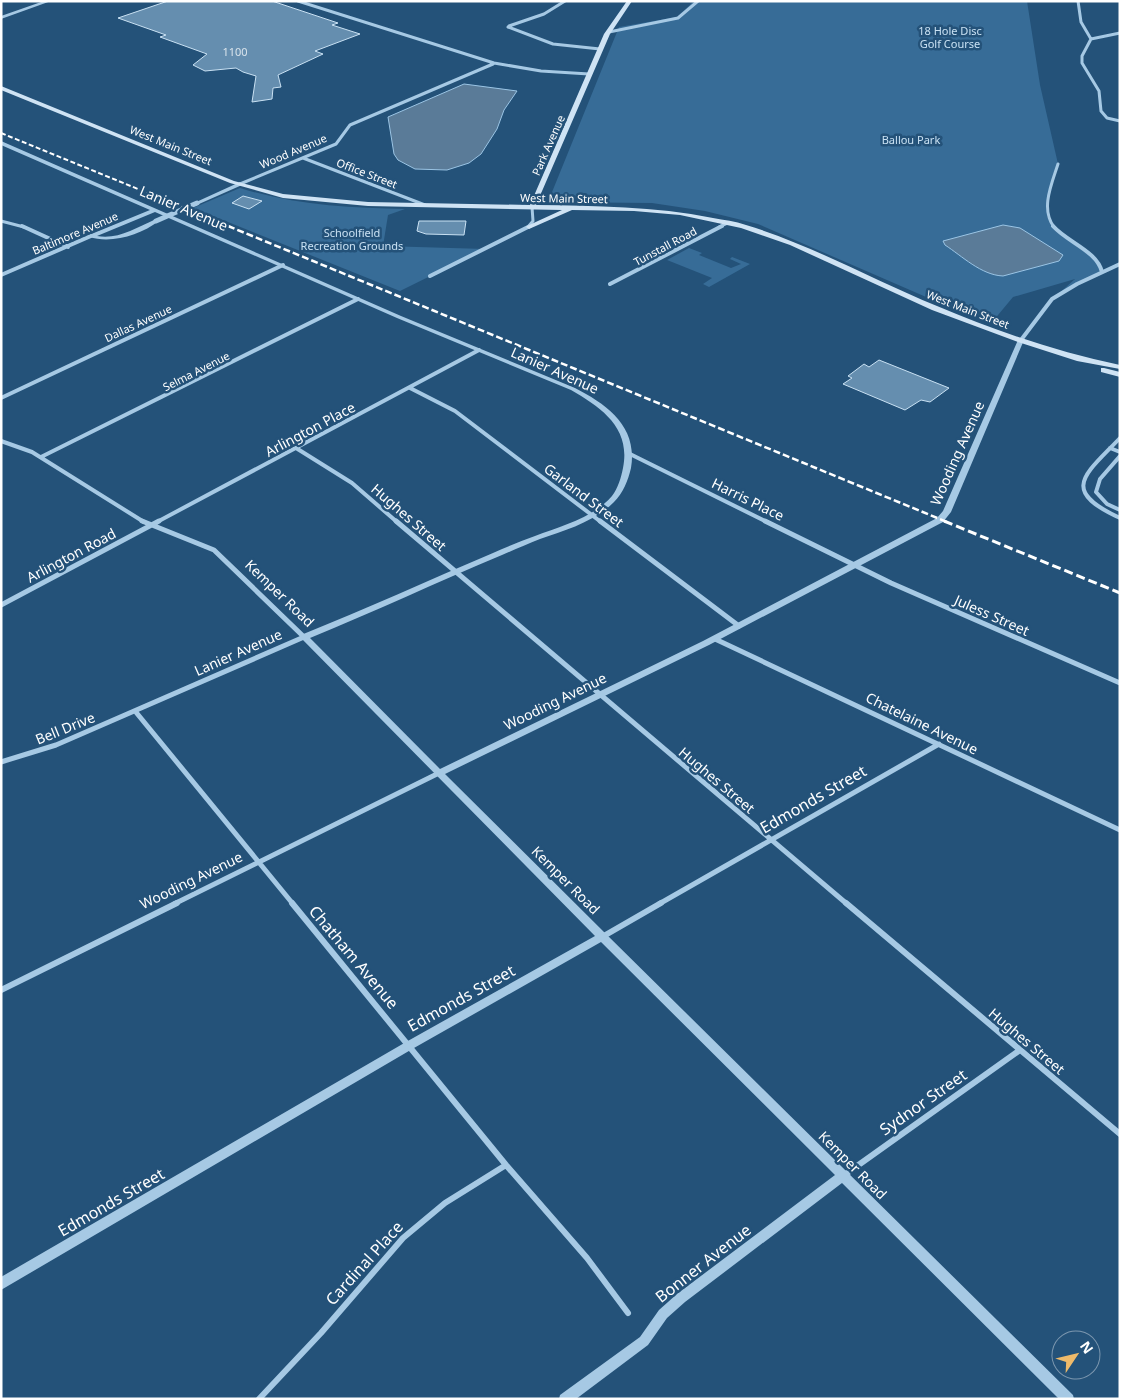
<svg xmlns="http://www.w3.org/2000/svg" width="1121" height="1400" font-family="'Noto Sans',sans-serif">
<rect width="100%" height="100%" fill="#245279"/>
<path fill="#376c97" d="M 694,1 L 1027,1 L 1040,85 L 1058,164 L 1049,197 L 1047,217 L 1055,231 L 1100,263 L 1102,272 L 1060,293 L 1045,306 L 1075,279 L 1013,297 L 993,321 L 933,300 L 758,224 L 705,211 L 652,203 L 548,202 L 619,27 L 677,17 Z
M 240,188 C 294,205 349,208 405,209 L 388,215 L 383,246 L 485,249 L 400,291 L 193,208 Z
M 689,248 L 702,253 L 699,255 L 731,268 L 741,264 L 730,259 L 732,257 L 750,264 L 709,287 L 703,284 L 712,278 L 667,260 Z"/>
<path fill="#5a7b98" stroke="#9bc5e5" d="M 464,84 L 517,91 L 504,110 L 497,129 L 481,154 L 469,163 L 447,170 L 415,169 L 398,160 L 394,154 L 388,117 Z
M 1003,225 L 1020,228 L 1063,255 L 1059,261 L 1003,276 C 981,275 962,256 945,245 L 943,241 Z"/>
<path fill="#658eaf" stroke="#c9e1f3" d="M 168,1 L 272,1 L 338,23 L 332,25 L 360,34 L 315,51 L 323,54 L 278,75 L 281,87 L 273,88 L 272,99 L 252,102 L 256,76 L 243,72 L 236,68 L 205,71 L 193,65 L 207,54 L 160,37 L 166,35 L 118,18 Z
M 243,196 L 262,201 L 249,209 L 232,203 Z
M 419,221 L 466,221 L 464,235 L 426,234 L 417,231 Z
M 879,360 L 949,388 L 930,402 L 921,400 L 905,410 L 843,384 L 852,378 L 848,376 L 864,364 L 869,367 Z"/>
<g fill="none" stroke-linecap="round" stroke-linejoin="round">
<path stroke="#a6c9e4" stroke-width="3" d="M 298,1 L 494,63 L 541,71 L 589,74
M 1078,1 L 1081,22 L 1091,39
M 509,26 L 544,14 L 565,1
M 508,27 L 553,44 L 600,49
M 609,32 L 678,18 L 698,1
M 1091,39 L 1082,56 L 1082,63 L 1099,91 L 1101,111 L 1107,118 L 1120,121
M 1091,39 L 1120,33
M 303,158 L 425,205
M 240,184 L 336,144 L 350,125 L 493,64
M 1,221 L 24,227
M 528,227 L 533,221 L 532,207
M 719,227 L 728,223
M 1054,227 C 1040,209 1052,183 1058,164"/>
<path stroke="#a6c9e4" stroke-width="4" d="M 22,226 L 68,247
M 1053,226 C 1067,242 1097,251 1102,272
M 1,275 L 91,236
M 430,276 L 530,226
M 610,284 L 722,226
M 1021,340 L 1052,299 L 1077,284 L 1120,264
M 410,388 L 455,411 L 601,522
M 1,398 L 283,265
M 1120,438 C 1085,475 1059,490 1120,518
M 1,441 L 32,452 L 144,522
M 296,448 L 352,483 L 397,522
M 1110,448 L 1120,452
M 630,454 L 767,522
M 1120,456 L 1100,479 L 1096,492 L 1107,504 L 1120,510
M 41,457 L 358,299
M 157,522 L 479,350"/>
<path stroke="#a6c9e4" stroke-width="5" d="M 396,521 L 847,904
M 600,521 L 739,626
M 765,521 L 891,583 L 1120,683
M 1,605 L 159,521
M 715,639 L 1120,830
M 135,711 L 293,904
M 1,762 L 56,745 L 304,637 L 214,550 L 142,521
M 174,904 L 439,773
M 659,904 L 939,744"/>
<path stroke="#a6c9e4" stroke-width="6" d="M 292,903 L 506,1165 L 587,1258 L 628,1313
M 846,903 L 1120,1134
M 602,937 L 661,903
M 1,990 L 177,903
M 843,1176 L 1020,1050
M 259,1399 L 321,1333 L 403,1238 L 445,1203 L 506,1165"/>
<path fill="#a6c9e4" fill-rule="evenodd" d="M 44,1 L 51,1 L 1,19 L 1,16 Z
M 1,141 L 401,316 L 575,388 C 608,405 638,427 631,468 C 628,481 623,493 614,502 C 594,522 566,530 540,539 C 527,544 514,550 502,555 C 437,582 374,612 310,638 L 440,769 L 703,641 L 937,518 L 943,511 L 1018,340 L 1021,338 L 1023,339 L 1024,340 L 951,512 L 943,522 L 709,645 L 445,774 L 606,934 L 1073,1395 L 1074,1399 L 1059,1399 L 842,1183 L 685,1302 L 667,1318 L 648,1345 L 576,1399 L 559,1399 L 560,1395 L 640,1337 L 659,1310 L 677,1294 L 835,1175 L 601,942 L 414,1048 L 1,1290 L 1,1277 L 406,1042 L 595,936 L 300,637 L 301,635 C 366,609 429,580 493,553 C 507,547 521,541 535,536 C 561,526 593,518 612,496 C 618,488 621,478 623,468 C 631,428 602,408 571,390 L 397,318 L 155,212 L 97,236 C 117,240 136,228 154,220 L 159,221 C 140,235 112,244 89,237 L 89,235 L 150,210 L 1,145 Z
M 240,182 L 243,184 L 242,185 L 199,204 L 194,203 Z"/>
<path fill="#cfe3f4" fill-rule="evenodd" d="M 627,1 L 632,1 L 610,34 L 536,205 C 596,206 654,206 713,218 C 724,220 735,221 746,225 C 812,245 873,280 937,306 C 996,331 1057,352 1120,365 L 1120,369 L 1077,361 L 1018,342 L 932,310 L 790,245 L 741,228 L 680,215 L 634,211 L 572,210 L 529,229 L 526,227 L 527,226 L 562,210 L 368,206 L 283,198 L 230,183 L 1,90 L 1,86 L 234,181 L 283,194 L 368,202 L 530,205 L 604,34 Z
M 1101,368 L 1104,368 L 1120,372 L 1120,377 L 1101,372 Z"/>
<path stroke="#fff" stroke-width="2" stroke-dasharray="5 2.5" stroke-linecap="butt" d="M 1,133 L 231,227"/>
<path stroke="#fff" stroke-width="2.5" stroke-dasharray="7 3" stroke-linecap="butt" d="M 228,226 L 947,522"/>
<path stroke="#fff" stroke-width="3" stroke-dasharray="9 4" stroke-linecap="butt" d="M 944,521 L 1120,593"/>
<path stroke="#a6c9e4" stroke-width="5" d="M 156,221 L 197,203"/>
</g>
<g text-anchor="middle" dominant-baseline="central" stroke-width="5" stroke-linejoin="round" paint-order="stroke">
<g font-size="11" fill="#c9e1f3" stroke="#245279">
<text x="950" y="30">18 Hole Disc<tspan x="950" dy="13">Golf Course</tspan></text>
<text x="911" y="139">Ballou Park</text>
<text x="352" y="232">Schoolfield<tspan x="352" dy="13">Recreation Grounds</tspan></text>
</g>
<g font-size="11" fill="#d8e3eb">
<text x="235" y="51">1100</text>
</g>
<g font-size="11" fill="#fff" stroke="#245279">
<text transform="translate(171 145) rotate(22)">West Main Street</text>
<text transform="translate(548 145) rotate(-66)">Park Avenue</text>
<text transform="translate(293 151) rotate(-23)">Wood Avenue</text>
<text transform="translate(367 173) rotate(21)">Office Street</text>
<text transform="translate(564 198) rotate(1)">West Main Street</text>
<text transform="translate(75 233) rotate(-23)">Baltimore Avenue</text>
<text transform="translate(665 246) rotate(-28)">Tunstall Road</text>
<text transform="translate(968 309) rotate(21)">West Main Street</text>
<text transform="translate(138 323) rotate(-25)">Dallas Avenue</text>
<text transform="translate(196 371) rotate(-27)">Selma Avenue</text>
</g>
<g font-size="14" fill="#fff" stroke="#245279">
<text transform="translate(184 208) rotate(23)">Lanier Avenue</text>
<text transform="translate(555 370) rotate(24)">Lanier Avenue</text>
<text transform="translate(310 429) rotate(-28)">Arlington Place</text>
<text transform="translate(957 453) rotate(-66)">Wooding Avenue</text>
<text transform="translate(584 495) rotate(37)">Garland Street</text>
<text transform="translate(748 499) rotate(26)">Harris Place</text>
<text transform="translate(409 517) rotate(41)">Hughes Street</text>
<text transform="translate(71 555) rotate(-28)">Arlington Road</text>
<text transform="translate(280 593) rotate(44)">Kemper Road</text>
<text transform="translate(992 615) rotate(24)">Juless Street</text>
<text transform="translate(238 652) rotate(-24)">Lanier Avenue</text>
<text transform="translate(555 701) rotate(-26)">Wooding Avenue</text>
<text transform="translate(922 723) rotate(26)">Chatelaine Avenue</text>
<text transform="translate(65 728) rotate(-22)">Bell Drive</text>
<text transform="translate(717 780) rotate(40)">Hughes Street</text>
<text transform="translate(191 880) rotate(-26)">Wooding Avenue</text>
<text transform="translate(566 880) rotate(45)">Kemper Road</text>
<text transform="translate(1027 1041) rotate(40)">Hughes Street</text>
<text transform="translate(853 1165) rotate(45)">Kemper Road</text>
</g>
<g font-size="16" fill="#fff" stroke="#245279">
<text transform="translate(813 799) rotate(-30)">Edmonds Street</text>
<text transform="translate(354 957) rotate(50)">Chatham Avenue</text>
<text transform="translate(461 998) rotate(-29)">Edmonds Street</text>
<text transform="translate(923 1102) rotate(-35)">Sydnor Street</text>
<text transform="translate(111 1202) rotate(-30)">Edmonds Street</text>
<text transform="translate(364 1263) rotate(-48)">Cardinal Place</text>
<text transform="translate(703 1263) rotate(-38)">Bonner Avenue</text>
</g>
</g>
<rect width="1121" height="1400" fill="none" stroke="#ffffff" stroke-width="5"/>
<g transform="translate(1076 1355) rotate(55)"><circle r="24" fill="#245279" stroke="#7c97af"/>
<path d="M0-4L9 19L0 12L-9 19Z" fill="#eeba6a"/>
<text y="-8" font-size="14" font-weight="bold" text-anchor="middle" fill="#ffffff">N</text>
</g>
</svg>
